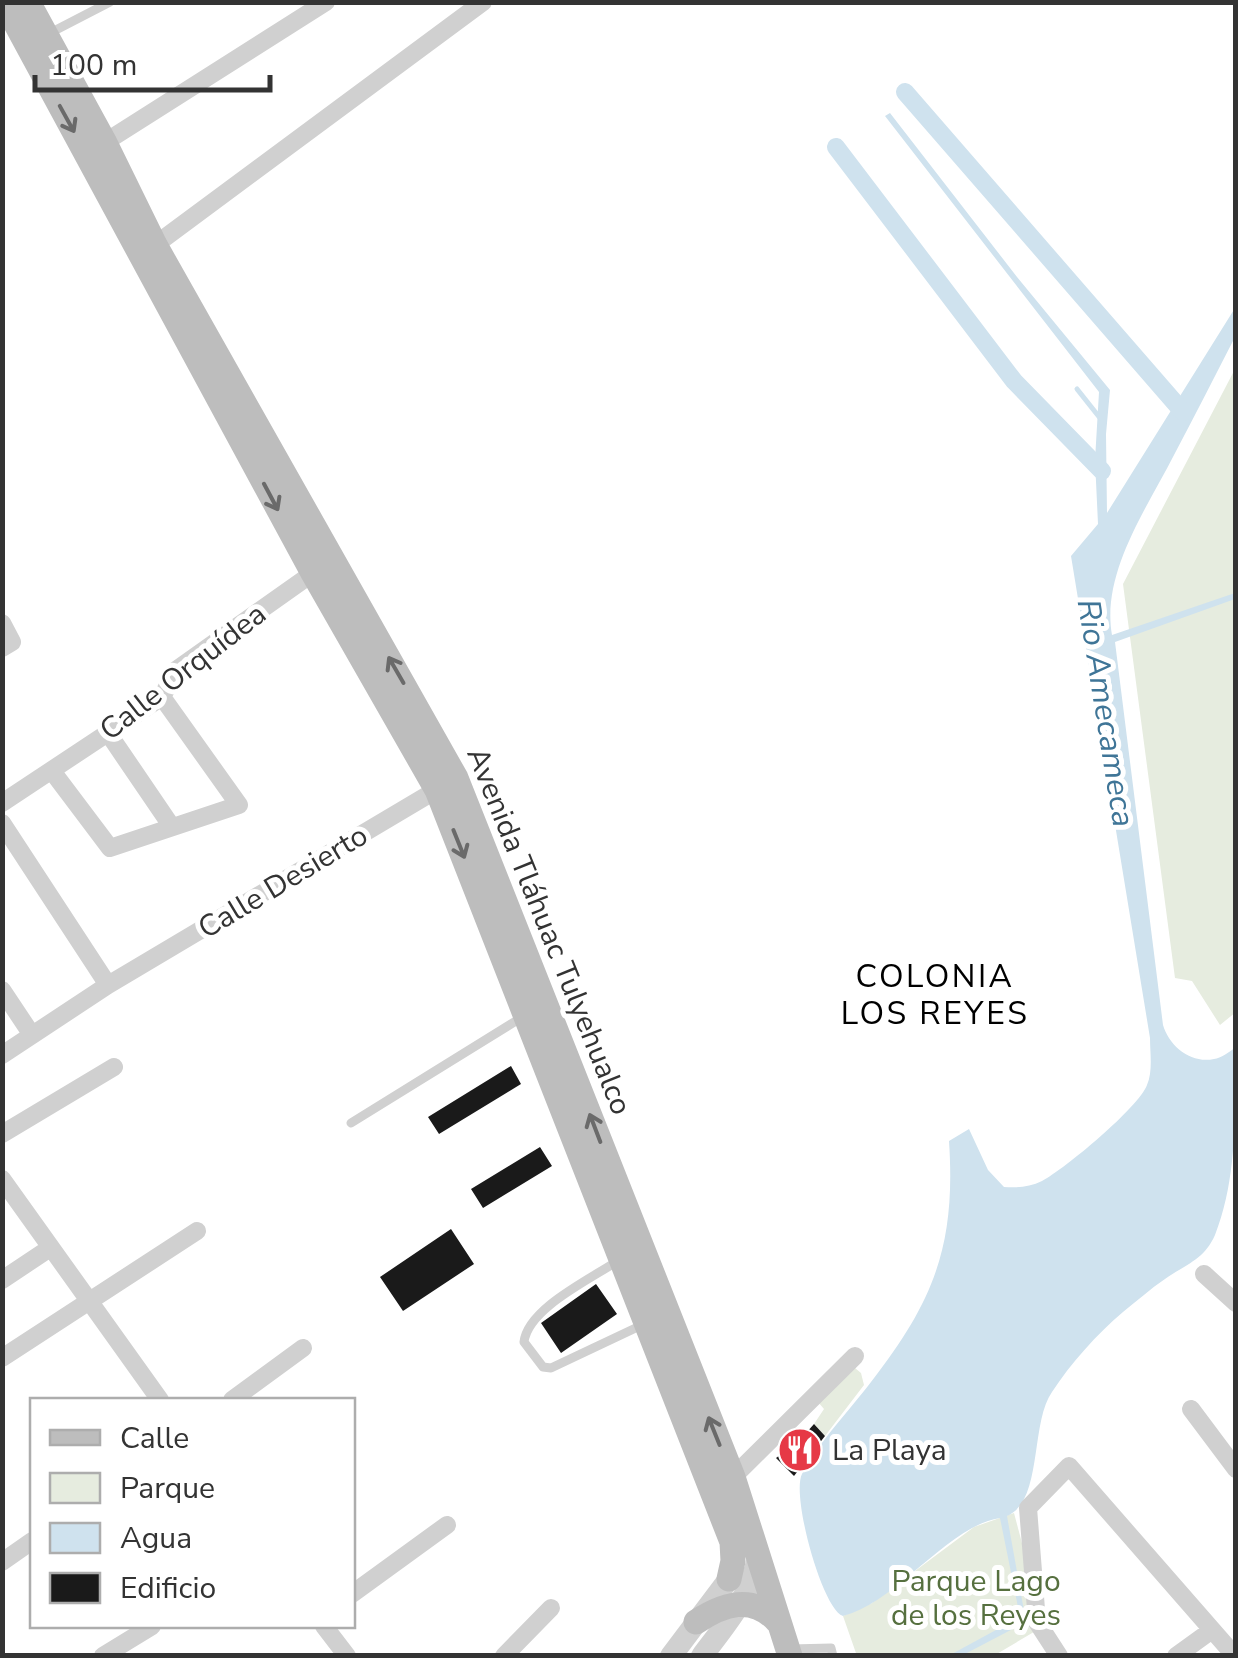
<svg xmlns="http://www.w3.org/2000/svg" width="1238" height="1658" font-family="'Nunito Sans',sans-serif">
<rect width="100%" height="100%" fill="#fff"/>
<path fill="#e6ecdf" d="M 1235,369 L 1236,1012 L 1220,1025 L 1192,981 L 1175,978 L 1123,584 Z
M 855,1368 L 861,1373 L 864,1385 L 825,1436 L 814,1424 L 824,1409 L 818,1402 Z
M 1014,1513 L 1044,1626 L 995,1655 L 857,1656 L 843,1616 L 872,1603 L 974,1527 Z"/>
<path fill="#cfe2ee" d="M 890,113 L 1017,277 L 1110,390 L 1106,434 L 1107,513 L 1235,308 L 1235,337 C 1215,376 1195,415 1174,455 C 1147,508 1101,573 1112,635 L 1235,593 L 1235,599 L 1115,642 L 1163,1025 C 1169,1046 1191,1064 1214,1059 C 1221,1058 1229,1052 1235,1048 C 1235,1110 1238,1177 1215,1235 C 1204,1260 1186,1264 1165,1279 C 1150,1289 1137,1301 1123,1312 C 1097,1334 1071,1363 1052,1392 C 1030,1423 1043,1501 1007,1516 L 1026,1622 L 963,1655 L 950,1655 L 1020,1617 L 1000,1518 C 949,1525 896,1603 843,1616 C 822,1609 791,1495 802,1474 C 818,1443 849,1411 871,1382 C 934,1301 956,1245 949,1141 L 969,1129 L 988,1170 L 1004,1187 C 1017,1188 1030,1187 1042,1181 C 1065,1169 1139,1107 1147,1085 C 1153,1071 1150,1053 1150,1038 L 1071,556 L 1098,524 L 1095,460 L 1099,392 L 885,116 Z"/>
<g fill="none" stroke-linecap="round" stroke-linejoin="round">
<path stroke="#cfe2ee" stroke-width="5" d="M 1077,389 L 1100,418"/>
<path stroke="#cfe2ee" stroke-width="18" d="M 905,92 L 1183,412
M 836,147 L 1014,381 L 1102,471"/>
</g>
<path fill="#1a1a1a" d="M 511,1066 L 521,1084 L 439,1134 L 428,1117 Z
M 540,1147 L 552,1166 L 483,1208 L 471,1189 Z
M 451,1229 L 474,1264 L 403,1311 L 380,1277 Z
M 596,1284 L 617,1314 L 561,1353 L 541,1323 Z
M 814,1424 L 825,1436 L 794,1476 L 776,1458 L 798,1442 Z"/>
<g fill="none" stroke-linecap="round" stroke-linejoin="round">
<path stroke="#d0d0d0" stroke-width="9" d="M 50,33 L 110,2
M 351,1123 L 524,1016
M 619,1260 C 591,1279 528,1308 524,1342 L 543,1367 L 551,1368 L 642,1325
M 791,1649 L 831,1648 L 833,1656"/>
<path stroke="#d0d0d0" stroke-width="18" d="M 99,146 L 326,2
M 155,245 L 483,2
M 2,623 L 12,642 L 2,648
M 108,733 L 172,827
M 52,771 L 110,848 L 239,805 L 162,697
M 2,803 L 162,697 L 176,670 L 313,573
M 2,823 L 108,985
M 2,990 L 32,1035
M 2,1055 L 108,985 L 443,786
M 2,1134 L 114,1067
M 2,1179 L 160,1400
M 1204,1274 L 1236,1303
M 2,1280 L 50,1248
M 2,1358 L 197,1231
M 232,1400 L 303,1348
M 1191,1409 L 1236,1469
M 733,1477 L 855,1356
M 2,1562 L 32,1541
M 352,1594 L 447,1525
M 324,1626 L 347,1656
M 103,1656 L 152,1626
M 504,1656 L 551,1608
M 1059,1656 L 1037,1622 L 1028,1508 L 1069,1466 L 1235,1656
M 1176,1656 L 1212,1630"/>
<path stroke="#d0d0d0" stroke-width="22" d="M 671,1656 L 729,1579
M 702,1656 C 726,1624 750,1597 758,1558"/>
<path stroke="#bdbdbd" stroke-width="25" d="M 4,2 L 313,573 L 437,790 L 732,1542 L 733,1561 L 729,1579
M 28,2 L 105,143 L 155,245 L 456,778 L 733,1477 L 790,1656
M 696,1622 C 723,1604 752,1594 777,1621"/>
</g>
<defs><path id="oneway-shaft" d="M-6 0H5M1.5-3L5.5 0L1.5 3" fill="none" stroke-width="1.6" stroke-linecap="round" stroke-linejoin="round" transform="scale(2.5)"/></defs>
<g stroke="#6a6a6a">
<use href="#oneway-shaft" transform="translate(67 119) rotate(61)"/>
<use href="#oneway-shaft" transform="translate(271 497) rotate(62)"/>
<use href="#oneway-shaft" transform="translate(396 670) rotate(-120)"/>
<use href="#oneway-shaft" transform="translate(459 844) rotate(68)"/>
<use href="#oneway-shaft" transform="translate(595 1128) rotate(-111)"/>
<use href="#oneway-shaft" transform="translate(714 1431) rotate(-112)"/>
</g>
<defs>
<symbol id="restaurant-disc" viewBox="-11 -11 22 22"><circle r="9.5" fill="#e63946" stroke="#fff"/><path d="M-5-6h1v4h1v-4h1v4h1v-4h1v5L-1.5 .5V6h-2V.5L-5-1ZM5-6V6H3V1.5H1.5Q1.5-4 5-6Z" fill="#fff"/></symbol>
</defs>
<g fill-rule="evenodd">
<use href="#restaurant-disc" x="775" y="1425" width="50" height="50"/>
</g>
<g text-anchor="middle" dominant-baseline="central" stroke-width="10" stroke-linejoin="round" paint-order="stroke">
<g font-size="30" fill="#333" stroke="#fff">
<text transform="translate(183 672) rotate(-38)">Calle Orquídea</text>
<text transform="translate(283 882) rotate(-31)">Calle Desierto</text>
<text transform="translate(549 931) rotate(68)">Avenida Tláhuac Tulyehualco</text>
</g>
<g font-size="30" fill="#333" stroke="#fff" text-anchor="start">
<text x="832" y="1450">La Playa</text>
</g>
<g font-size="30" fill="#56703f" stroke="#fff">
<text x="976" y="1581">Parque Lago<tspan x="976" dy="34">de los Reyes</tspan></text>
</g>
<g font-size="32" font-style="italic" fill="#3f7597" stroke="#fff">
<text transform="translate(1106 713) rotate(81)">Rio Amecameca</text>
</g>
<g font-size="32" letter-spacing="2.5" fill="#000" stroke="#fff">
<text x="935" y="976">COLONIA<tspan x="935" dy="37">LOS REYES</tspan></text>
</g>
</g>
<rect width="1238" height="1658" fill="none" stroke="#333333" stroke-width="10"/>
<rect x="30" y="1398" width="325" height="230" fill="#ffffff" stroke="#adadad" stroke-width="2.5"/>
<rect x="50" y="1430" width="50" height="15" fill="#bdbdbd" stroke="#adadad" stroke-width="2.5"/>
<text x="120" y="1448" font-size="30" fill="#333333">Calle</text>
<rect x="50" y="1473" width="50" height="30" fill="#e6ecdf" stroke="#adadad" stroke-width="2.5"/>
<text x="120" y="1498" font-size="30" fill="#333333">Parque</text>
<rect x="50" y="1523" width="50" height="30" fill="#cfe2ee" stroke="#adadad" stroke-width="2.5"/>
<text x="120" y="1548" font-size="30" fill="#333333">Agua</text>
<rect x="50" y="1573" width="50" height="30" fill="#1a1a1a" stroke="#adadad" stroke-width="2.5"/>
<text x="120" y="1598" font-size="30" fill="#333333">Edificio</text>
<path d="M35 75v15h235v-15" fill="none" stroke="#333333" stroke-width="5"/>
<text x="50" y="75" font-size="30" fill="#333333" stroke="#ffffff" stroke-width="8" paint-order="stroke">100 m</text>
</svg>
